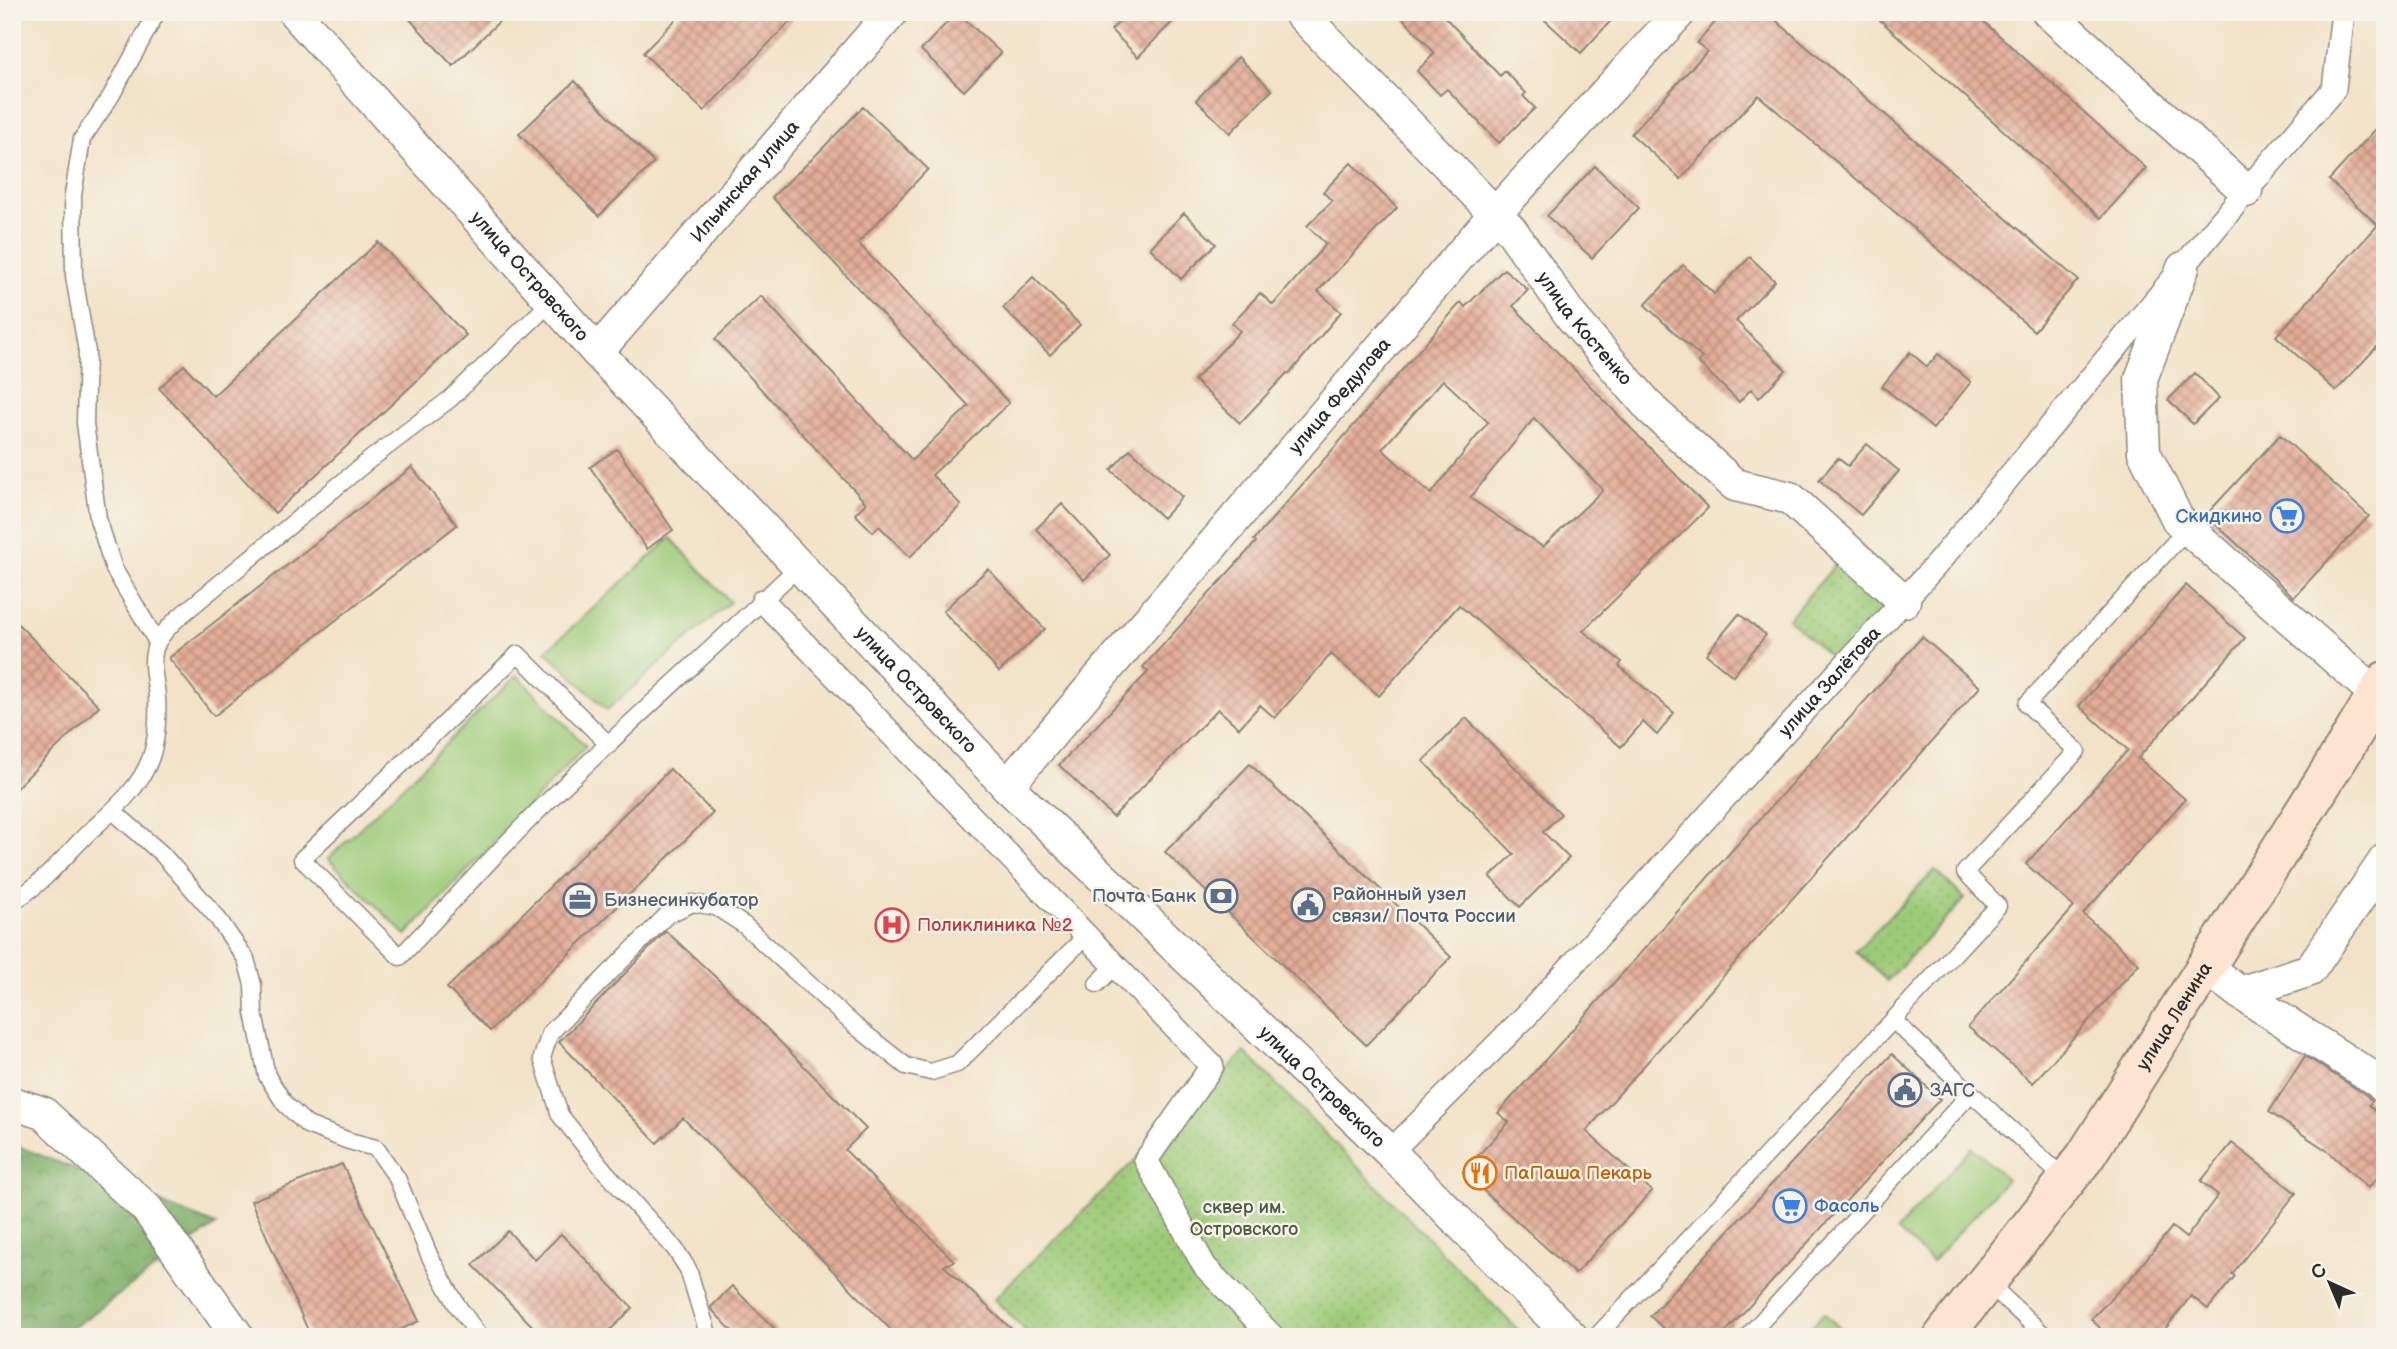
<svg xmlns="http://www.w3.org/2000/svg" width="2397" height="1349" font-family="'Balsamiq Sans',sans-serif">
<defs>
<pattern id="forest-crowns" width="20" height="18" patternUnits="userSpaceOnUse" patternTransform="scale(1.75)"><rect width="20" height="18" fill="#7eaf68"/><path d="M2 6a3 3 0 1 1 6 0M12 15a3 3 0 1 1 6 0" fill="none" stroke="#678f56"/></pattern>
<pattern id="park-dots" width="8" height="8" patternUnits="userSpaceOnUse" patternTransform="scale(1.75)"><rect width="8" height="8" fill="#9dcb78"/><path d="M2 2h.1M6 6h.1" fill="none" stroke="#87ae68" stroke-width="1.8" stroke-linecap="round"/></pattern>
<pattern id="building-cross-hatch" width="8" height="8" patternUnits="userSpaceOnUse" patternTransform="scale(1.75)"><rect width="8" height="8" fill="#e4ad99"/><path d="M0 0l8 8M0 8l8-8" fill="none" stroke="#b98d7d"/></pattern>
</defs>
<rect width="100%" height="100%" fill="#f7f3e8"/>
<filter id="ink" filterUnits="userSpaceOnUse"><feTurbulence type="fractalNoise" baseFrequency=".0143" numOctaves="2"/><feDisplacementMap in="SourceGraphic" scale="14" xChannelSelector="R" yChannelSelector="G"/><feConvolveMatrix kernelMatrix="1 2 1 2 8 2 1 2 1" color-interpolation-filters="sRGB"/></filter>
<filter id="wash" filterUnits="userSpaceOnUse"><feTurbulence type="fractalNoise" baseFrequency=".00686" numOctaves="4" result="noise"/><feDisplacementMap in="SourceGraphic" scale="28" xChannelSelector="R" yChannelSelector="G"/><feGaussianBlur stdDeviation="1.57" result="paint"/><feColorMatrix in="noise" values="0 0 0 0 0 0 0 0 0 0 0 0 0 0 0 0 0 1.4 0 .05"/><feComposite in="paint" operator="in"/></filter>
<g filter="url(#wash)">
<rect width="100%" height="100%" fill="#f2e3c8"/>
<path fill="#9dcb78" stroke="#647b52" stroke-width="2" d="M 671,538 L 730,602 L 607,710 L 546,651 Z
M 517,675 L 586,746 L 406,935 L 328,859 Z
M 1972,1147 L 2007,1179 L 1932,1262 L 1897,1230 Z
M 1824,1313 L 1849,1337 L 1801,1337 Z"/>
<path fill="url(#forest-crowns)" stroke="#546d4a" stroke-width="2" d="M 12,1144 L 216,1225 L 60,1337 L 12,1337 Z"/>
<path fill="url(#park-dots)" stroke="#647b52" stroke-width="2" d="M 1838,562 L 1886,605 L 1836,662 L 1788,619 Z
M 1935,870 L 1965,899 L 1887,981 L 1856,951 Z
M 1245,1052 L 1525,1337 L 1032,1337 L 994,1299 Z"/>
<g id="blocks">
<path fill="url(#building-cross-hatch)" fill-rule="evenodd" d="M 403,12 L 509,12 L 453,66 Z
M 683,12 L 799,12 L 704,111 L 643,53 Z
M 957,12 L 1001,53 L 964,91 L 921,50 Z
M 1129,12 L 1182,12 L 1138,57 L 1111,30 Z
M 1397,12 L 1440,12 L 1500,76 L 1505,71 L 1526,93 L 1523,96 L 1535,108 L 1499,143 L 1447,89 L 1440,95 L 1417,71 L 1435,53 Z
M 1536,12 L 1619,12 L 1581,53 Z
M 1724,12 L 1766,12 L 2078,280 L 2034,331 L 1758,95 L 1681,179 L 1631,134 L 1707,51 L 1697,43 Z
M 1871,12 L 1973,12 L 2146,168 L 2101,218 Z
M 1238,57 L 1272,90 L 1230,133 L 1196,100 Z
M 575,81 L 654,163 L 599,216 L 519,134 Z
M 863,107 L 928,169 L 858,243 L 1009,403 L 932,475 L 961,505 L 910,557 L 879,526 L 873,532 L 855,514 L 866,503 L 715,339 L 761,296 L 912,460 L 969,406 L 772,197 L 813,158 Z
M 2385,119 L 2385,338 L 2336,391 L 2276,336 L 2378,225 L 2329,180 Z
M 1351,163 L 1397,208 L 1318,291 L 1341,312 L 1289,374 L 1287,373 L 1240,423 L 1194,380 L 1240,331 L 1232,323 L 1260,293 L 1273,305 L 1326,244 L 1307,226 L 1332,201 L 1323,192 Z
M 1595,166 L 1639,208 L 1592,258 L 1547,216 Z
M 1184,213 L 1216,244 L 1181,279 L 1150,248 Z
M 378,242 L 466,335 L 275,513 L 159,388 L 184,365 L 213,396 Z
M 1750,257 L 1775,281 L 1736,321 L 1786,370 L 1759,398 L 1751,389 L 1739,402 L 1698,362 L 1702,358 L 1645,305 L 1683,265 L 1714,294 Z
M 1504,269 L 1528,290 L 1513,306 L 1708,508 L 1583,631 L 1622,662 L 1619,666 L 1674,713 L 1657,735 L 1643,722 L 1621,747 L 1459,605 L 1379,696 L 1331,654 L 1275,718 L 1260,705 L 1239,728 L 1218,709 L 1113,817 L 1059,765 L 1148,672 L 1143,667 L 1256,542 L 1254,540 L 1461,302 L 1465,307 ZM 1443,380 L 1488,422 L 1431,494 L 1382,449 ZM 1534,418 L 1603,490 L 1543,547 L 1470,498 Z
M 1033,277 L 1080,325 L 1050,355 L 1003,308 Z
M 1910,352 L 1927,367 L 1938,354 L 1971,382 L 1933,429 L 1882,386 Z
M 2195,373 L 2219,398 L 2193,424 L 2168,400 Z
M 2280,435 L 2369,516 L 2294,597 L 2206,515 Z
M 1867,444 L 1899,471 L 1861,515 L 1819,480 L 1838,458 L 1848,466 Z
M 617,449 L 673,530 L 647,549 L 590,467 Z
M 1130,449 L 1182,497 L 1163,518 L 1111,470 Z
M 412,467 L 457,525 L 214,716 L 169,658 Z
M 1062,504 L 1110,555 L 1084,580 L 1036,529 Z
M 988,569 L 1045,629 L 999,672 L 943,611 Z
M 2186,585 L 2245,638 L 2138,758 L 2185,799 L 2083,914 L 2139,964 L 2033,1083 L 1968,1027 L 2074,907 L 2026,864 L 2128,750 L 2079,706 Z
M 1739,614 L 1766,635 L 1733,676 L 1706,654 Z
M 12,618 L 99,706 L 12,792 Z
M 1922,637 L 1980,687 L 1586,1131 L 1652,1191 L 1575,1274 L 1463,1172 L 1509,1122 L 1498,1113 Z
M 1466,718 L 1561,814 L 1543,832 L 1569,858 L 1520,907 L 1490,877 L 1514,854 L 1423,761 Z
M 1250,764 L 1451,957 L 1366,1045 L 1165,852 Z
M 670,769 L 713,813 L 490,1031 L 447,988 Z
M 666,931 L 724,985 L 866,1129 L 845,1150 L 954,1261 L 944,1266 L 1020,1337 L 898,1337 L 683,1118 L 657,1143 L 559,1042 Z
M 1892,1054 L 1940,1099 L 1721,1337 L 1672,1337 L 1650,1316 Z
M 2305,1056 L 2366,1095 L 2372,1101 L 2369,1105 L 2385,1120 L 2385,1170 L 2368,1188 L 2329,1152 L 2269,1112 Z
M 2232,1143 L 2296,1193 L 2232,1274 L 2235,1276 L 2208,1309 L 2191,1296 L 2159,1337 L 2109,1337 L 2091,1319 L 2130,1279 L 2172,1227 L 2186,1238 L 2218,1195 L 2201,1181 Z
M 342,1164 L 419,1321 L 385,1337 L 311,1337 L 251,1201 Z
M 508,1231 L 535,1260 L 561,1234 L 633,1308 L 603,1337 L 543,1337 L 473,1265 Z
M 732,1286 L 783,1337 L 738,1337 L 712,1310 L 711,1307 Z"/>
</g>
</g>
<g filter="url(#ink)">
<use href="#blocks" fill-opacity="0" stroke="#8e877a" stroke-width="2"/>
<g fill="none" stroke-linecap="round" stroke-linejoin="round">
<defs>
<path id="service" d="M 157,12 L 111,96 L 82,139 L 73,195 L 74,276 L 87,352 L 85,423 L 98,519 L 114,569 L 157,642
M 609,745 L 518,654 L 302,859 L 400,957 C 445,910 489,860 535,814 C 621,729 712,650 799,566
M 113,811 L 162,854 L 216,916 L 246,959 L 253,985 L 254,1013 L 267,1076 L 285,1104 L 307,1125 L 349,1141 L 376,1148 L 397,1178 L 430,1257 L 457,1305 L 480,1337
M 12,902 C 42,885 63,858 87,834 C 111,812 140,789 151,757 C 157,739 158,717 157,698 C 156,679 148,660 158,641 C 163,632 172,624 179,617 L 368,461 L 450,399 L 552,301
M 1097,984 L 1115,966
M 1971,1093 L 2066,1180
M 1986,1281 L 2046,1337
M 709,1337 L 688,1269 L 675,1249 L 604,1170 L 560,1115 L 542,1058 L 550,1033 L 667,915 L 693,903 L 716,907 L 744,925 L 854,1025 L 906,1066 L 931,1072 L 957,1064 L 1086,936
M 1596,1337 L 1893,1020
M 1747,1337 L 1971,1093 L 1893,1020 L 1998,906 L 1965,872 L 2077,751 L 2027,704 L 2188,528"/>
<g id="pedestrian">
<path d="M 763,601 L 1212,1066 L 1146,1160 L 1205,1267 L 1273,1337"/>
<path id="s1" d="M 1390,1152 L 1526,1016 L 1936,565 L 2246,191 L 2334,89 L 2343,12"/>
</g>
<g id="minor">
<path id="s2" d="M 294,12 L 597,352 L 1007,786 L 1390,1152 L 1572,1337"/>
<path id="s3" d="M 1299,12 L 1511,230 L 1571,316 L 1652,410 L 1735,485 L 1790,498 L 1904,601"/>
<path d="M 2048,12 L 2246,191"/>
<path d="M 2183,268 L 2141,379 L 2144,452 L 2178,520 L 2377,695"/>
<path id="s4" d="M 597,352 L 892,12"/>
<path id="s5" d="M 1007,786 L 1495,214 L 1680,12"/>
<path d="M 2206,967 L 2240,993 L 2378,1081 L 2385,1088"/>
<path d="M 2240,993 L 2310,970 L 2385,860"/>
<path d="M 12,1103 L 43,1113 L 147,1209 L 238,1337"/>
</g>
<g id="secondary">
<path id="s6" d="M 1943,1337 L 2085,1157 L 2344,749 L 2385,681"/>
</g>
</defs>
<use href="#service" stroke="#8e877a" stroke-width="19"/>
<use href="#pedestrian" stroke="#8e877a" stroke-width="26"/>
<use href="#minor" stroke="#8e877a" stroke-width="35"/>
<use href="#secondary" stroke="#8e877a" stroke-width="42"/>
<use href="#service" stroke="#fff" stroke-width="16"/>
<use href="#pedestrian" stroke="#fff" stroke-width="23"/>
<use href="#minor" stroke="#fff" stroke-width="32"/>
<use href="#secondary" stroke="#fde4d1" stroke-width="38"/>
</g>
</g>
<defs>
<symbol id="supermarket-ring" viewBox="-11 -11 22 22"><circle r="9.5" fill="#f7f3e8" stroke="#3f7fe0" stroke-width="1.5"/><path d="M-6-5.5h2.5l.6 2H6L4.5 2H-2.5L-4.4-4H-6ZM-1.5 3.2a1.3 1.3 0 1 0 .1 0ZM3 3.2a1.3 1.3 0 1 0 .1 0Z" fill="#3f7fe0"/></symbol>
<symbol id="bank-ring" viewBox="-11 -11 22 22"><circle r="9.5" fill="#f7f3e8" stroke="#5c6f8a" stroke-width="1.5"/><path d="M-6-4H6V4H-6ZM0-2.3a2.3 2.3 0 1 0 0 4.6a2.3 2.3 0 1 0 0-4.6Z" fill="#5c6f8a"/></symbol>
<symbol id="office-ring" viewBox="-11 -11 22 22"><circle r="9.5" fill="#f7f3e8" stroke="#5c6f8a" stroke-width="1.5"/><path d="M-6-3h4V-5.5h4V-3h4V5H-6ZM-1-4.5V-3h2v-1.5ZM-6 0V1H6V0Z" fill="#5c6f8a"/></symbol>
<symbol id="civic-ring" viewBox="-11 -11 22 22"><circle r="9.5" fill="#f7f3e8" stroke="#5c6f8a" stroke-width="1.5"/><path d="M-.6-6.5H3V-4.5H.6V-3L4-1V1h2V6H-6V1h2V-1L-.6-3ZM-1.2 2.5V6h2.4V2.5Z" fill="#5c6f8a"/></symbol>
<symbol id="hospital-ring" viewBox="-11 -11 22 22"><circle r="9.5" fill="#f7f3e8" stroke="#e0444e" stroke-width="1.5"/><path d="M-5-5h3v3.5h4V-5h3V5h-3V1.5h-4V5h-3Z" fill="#e0444e"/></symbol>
<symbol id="restaurant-ring" viewBox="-11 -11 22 22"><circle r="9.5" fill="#f7f3e8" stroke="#e8710a" stroke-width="1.5"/><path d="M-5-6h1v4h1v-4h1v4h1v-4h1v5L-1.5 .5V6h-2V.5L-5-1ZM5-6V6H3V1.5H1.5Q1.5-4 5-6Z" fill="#e8710a"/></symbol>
</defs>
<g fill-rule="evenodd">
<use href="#supermarket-ring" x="2268" y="497" width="38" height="38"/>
<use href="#bank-ring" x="1202" y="877" width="38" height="38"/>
<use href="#office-ring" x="561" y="881" width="38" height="38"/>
<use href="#civic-ring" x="1289" y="886" width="38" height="38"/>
<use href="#hospital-ring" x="873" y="906" width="38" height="38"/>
<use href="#civic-ring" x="1886" y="1071" width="38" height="38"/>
<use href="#restaurant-ring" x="1461" y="1154" width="38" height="38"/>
<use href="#supermarket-ring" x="1771" y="1187" width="38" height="38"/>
</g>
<g text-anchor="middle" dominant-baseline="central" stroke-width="5" stroke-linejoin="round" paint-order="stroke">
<g font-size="19" fill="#2b2b2b" stroke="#f7f3e8">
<text stroke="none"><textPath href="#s4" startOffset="226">Ильинская улица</textPath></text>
<text stroke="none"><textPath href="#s2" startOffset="354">улица Островского</textPath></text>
<text stroke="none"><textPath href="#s3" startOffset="427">улица Костенко</textPath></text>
<text stroke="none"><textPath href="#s5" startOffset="513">улица Федулова</textPath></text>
<text stroke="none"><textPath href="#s1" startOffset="644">улица Залётова</textPath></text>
<text stroke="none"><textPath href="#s2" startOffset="920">улица Островского</textPath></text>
<text stroke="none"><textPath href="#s6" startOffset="396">улица Ленина</textPath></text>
<text stroke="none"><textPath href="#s2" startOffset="1488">улица Островского</textPath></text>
</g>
<g font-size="19" fill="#366cbe" stroke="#f7f3e8" text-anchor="end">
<text x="2262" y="516">Скидкино</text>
<text x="1814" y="1206" text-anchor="start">Фасоль</text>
</g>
<g font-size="19" fill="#4e5e75" stroke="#f7f3e8" text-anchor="start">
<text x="1332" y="894">Районный узел<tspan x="1332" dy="22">связи/ Почта России</tspan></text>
<text x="1196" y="896" text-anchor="end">Почта Банк</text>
<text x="604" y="900">Бизнесинкубатор</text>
<text x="1930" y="1090">ЗАГС</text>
</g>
<g font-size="19" fill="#be3a42" stroke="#f7f3e8" text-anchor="start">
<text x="917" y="925">Поликлиника №2</text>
</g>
<g font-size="19" fill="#c56008" stroke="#f7f3e8" text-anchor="start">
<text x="1504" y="1173">ПаПаша Пекарь</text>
</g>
<g font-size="19" fill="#4d5b42" stroke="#f7f3e8">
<text x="1244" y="1207">сквер им.<tspan x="1244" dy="22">Островского</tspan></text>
</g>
</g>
<rect width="2397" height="1349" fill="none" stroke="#f7f3e8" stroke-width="42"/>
<g transform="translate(2330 1283) rotate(316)" stroke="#f7f3e8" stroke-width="5" paint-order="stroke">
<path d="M0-5L12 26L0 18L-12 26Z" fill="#2b2b2b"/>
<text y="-10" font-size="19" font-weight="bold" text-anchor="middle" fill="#2b2b2b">С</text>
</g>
</svg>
